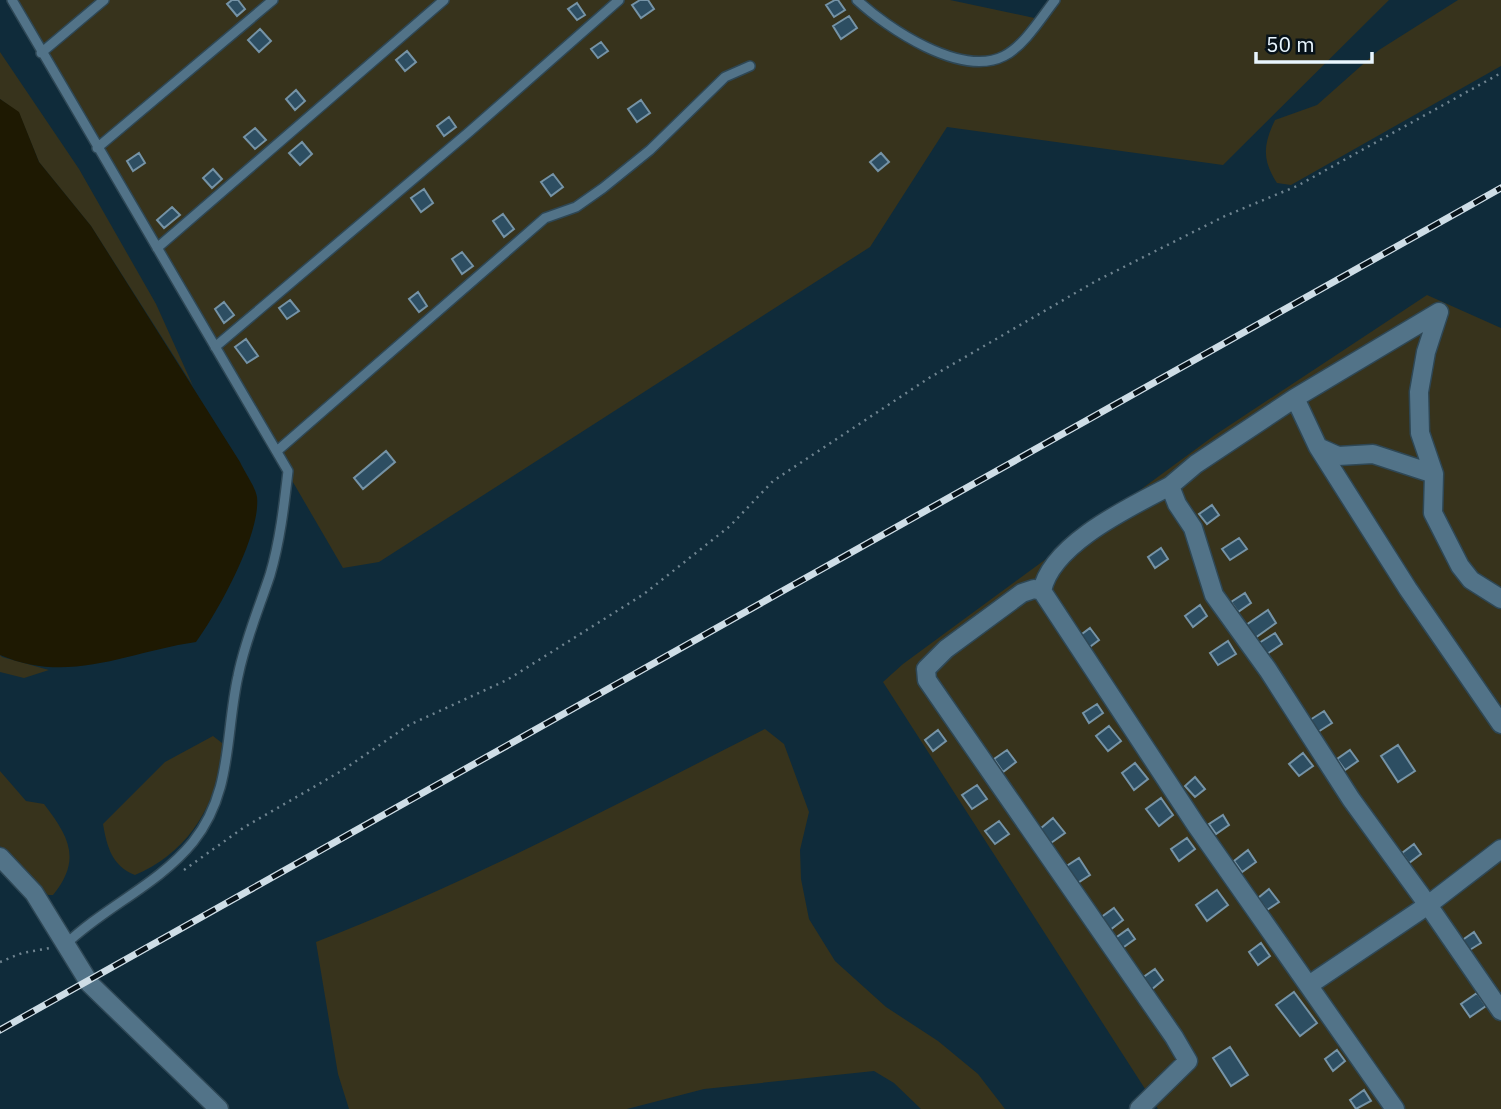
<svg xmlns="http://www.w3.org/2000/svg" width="1501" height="1109" font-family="'IBM Plex Sans',sans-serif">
<rect width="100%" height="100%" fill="#0f2b3a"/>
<path fill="#37331c" d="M 12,0 L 950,0 L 1039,19 L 1055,0 L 1389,0 L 1223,165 L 947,127 L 870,247 L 379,562 L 343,568 Z
M 1458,0 L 1501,0 L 1501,66 L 1291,185 L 1277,183 C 1262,160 1263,145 1275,120 L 1317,105 L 1379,50 Z
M 0,52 L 79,169 L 156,304 L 193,386 L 91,226 L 39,162 L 19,113 L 0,99 Z
M 1427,295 L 1501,328 L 1501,1109 L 1158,1109 L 883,682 L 903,664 L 1215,435 Z
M 0,655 L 2,657 L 49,670 L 24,678 L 0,672 Z
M 765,729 L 784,744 L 809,812 L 800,850 L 801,879 L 809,919 L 835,961 L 886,1007 L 938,1041 L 978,1074 L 1005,1109 L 921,1109 L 894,1083 L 874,1071 L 704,1089 L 627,1109 L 349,1109 L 338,1074 L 316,942 C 470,882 617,804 765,729 Z
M 213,736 L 222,743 C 221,800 189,853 135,875 C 112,866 107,847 103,824 L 165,762 Z
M 0,771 L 26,801 L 44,804 C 69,837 82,859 53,895 L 48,895 L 0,846 Z"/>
<path fill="#1e1902" d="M 0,99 L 19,112 L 39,162 L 91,226 L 240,462 C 245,473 255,486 257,497 C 261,534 218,612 196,642 C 127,652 69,685 0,655 Z"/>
<path fill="#2d4e62" stroke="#7593a6" stroke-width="2" d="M 232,0 L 238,0 L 245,9 L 237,16 L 227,4 Z
M 640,0 L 648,0 L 654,9 L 641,18 L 632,5 Z
M 835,0 L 838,0 L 845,10 L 834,17 L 826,5 Z
M 577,3 L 585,15 L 577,20 L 568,9 Z
M 849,16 L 857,28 L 841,39 L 833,26 Z
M 260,29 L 271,41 L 259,52 L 248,40 Z
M 601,42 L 608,51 L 598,58 L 591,49 Z
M 407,51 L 416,62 L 405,71 L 396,60 Z
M 296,90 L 305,101 L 295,110 L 286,99 Z
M 641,100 L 650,113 L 637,122 L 628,109 Z
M 449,117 L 456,127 L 444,136 L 437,126 Z
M 255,128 L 266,140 L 255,149 L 244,137 Z
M 302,142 L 312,154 L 300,165 L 289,153 Z
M 139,153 L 145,163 L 133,171 L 127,161 Z
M 881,153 L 889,162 L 878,171 L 870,162 Z
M 213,169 L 222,179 L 212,188 L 203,178 Z
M 553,174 L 563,187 L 551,196 L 541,182 Z
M 424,189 L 433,203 L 421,212 L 411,198 Z
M 172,207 L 180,215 L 164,228 L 157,220 Z
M 503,214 L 514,229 L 504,237 L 493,221 Z
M 462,252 L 473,266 L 462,274 L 452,259 Z
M 418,292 L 427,306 L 419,312 L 409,299 Z
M 290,300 L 299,311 L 287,319 L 279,308 Z
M 224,302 L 234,315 L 224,323 L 215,309 Z
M 246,339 L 258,356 L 247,363 L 235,347 Z
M 386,451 L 395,462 L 363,489 L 354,478 Z
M 1212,505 L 1219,515 L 1207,524 L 1199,514 Z
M 1239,538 L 1247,549 L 1230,560 L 1222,549 Z
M 1161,548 L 1168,559 L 1155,568 L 1148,557 Z
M 1245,593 L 1251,603 L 1238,612 L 1231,602 Z
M 1200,605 L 1207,616 L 1193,627 L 1185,616 Z
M 1268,610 L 1276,623 L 1255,638 L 1246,625 Z
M 1090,628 L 1099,640 L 1087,649 L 1078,637 Z
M 1275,633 L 1282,644 L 1267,654 L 1259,643 Z
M 1228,641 L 1236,654 L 1218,665 L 1210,653 Z
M 1097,704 L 1103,713 L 1089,723 L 1083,713 Z
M 1324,711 L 1332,723 L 1318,732 L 1310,720 Z
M 1109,726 L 1121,741 L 1108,751 L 1096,736 Z
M 938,730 L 946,741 L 933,751 L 925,740 Z
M 1398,745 L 1415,771 L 1398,782 L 1381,756 Z
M 1007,750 L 1016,762 L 1003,772 L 994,759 Z
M 1350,750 L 1358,761 L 1345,770 L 1337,759 Z
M 1303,753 L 1313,766 L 1299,776 L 1289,764 Z
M 1135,763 L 1148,779 L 1134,790 L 1122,773 Z
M 1195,777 L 1205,789 L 1195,797 L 1185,786 Z
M 977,785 L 987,799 L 972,809 L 962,795 Z
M 1161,798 L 1173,815 L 1159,826 L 1146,809 Z
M 1223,815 L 1229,825 L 1216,834 L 1209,824 Z
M 1053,818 L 1065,833 L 1051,843 L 1040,829 Z
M 999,821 L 1009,834 L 995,844 L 985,831 Z
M 1187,838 L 1195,849 L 1179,861 L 1171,849 Z
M 1414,844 L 1421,854 L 1409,863 L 1402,853 Z
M 1248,850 L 1256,862 L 1242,872 L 1234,861 Z
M 1079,858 L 1090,875 L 1076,884 L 1065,867 Z
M 1269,889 L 1279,902 L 1267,910 L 1258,898 Z
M 1217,890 L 1228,905 L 1207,921 L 1196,905 Z
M 1114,908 L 1123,920 L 1110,930 L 1100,918 Z
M 1128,929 L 1135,939 L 1121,949 L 1114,939 Z
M 1474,932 L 1481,943 L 1468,951 L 1461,941 Z
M 1261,943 L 1270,956 L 1258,965 L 1249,952 Z
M 1155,969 L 1163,980 L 1151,990 L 1142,978 Z
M 1294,992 L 1317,1023 L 1300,1036 L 1276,1005 Z
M 1477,993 L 1486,1006 L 1470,1017 L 1461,1004 Z
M 1230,1047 L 1248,1075 L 1231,1086 L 1213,1058 Z
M 1337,1050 L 1345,1061 L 1333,1071 L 1325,1059 Z
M 1364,1090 L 1371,1101 L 1356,1109 L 1350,1100 Z"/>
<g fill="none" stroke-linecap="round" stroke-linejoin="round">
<defs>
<path id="service" d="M 12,0 L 288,471 C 284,506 280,541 270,575 C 259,608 245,641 238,676 C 225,734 233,792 193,842 C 158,885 104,907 65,945
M 857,0 C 887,28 961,78 1004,56 C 1024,46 1041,18 1055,0
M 41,53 L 104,0
M 97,148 L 273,0
M 157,248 L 444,0
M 215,347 L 469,132 L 619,0
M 277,451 L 545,218 L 576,207 L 603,188 L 650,150 L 725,77 L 750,66"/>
<path id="minor" d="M 1295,398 L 1196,464 L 1170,486 L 1177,504 L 1193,528 L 1214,595 L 1268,670 L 1351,799 L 1428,905 L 1501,849
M 1318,447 L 1408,589 L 1501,724
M 1434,474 L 1373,454 L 1338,456 L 1318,447 L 1295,398 L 1439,312 L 1426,352 L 1419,392 L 1420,433 L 1434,474 L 1433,513 L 1460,566 L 1471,580 L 1501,599
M 1170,486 C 1130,507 1051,544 1042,591 L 1196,825 L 1395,1109
M 1042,591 L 1034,589 L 1022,593 L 946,649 L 926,669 L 927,680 L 1174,1037 L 1188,1061 L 1139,1109
M 0,857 L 34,893 L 90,984 L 219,1109
M 1309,985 L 1428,905 L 1501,1011"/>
</defs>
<use href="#service" stroke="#2e4755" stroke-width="12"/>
<use href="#minor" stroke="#2e4755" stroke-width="21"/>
<path stroke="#6f8490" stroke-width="2.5" stroke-dasharray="2 5" stroke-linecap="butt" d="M 184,870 L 243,828 L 343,770 L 409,725 L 507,680 L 644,594 L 730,526 L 773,481 L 929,378 L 1096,281 L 1225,216 L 1297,186 L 1501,73
M 0,962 L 22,953 L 50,948"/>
<use href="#service" stroke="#527388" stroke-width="9"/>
<use href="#minor" stroke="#527388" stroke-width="18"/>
<defs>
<path id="rail" d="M 0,1030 L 1501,188"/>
</defs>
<use href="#rail" stroke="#cedde6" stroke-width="7"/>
<use href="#rail" stroke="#071219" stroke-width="4.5" stroke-dasharray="13" stroke-linecap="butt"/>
</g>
<path d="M1256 52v10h116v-10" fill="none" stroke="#e9f6fe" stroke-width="3.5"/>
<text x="1266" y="52" font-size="21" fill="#e9f6fe" stroke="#071219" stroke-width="5" paint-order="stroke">50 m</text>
</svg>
